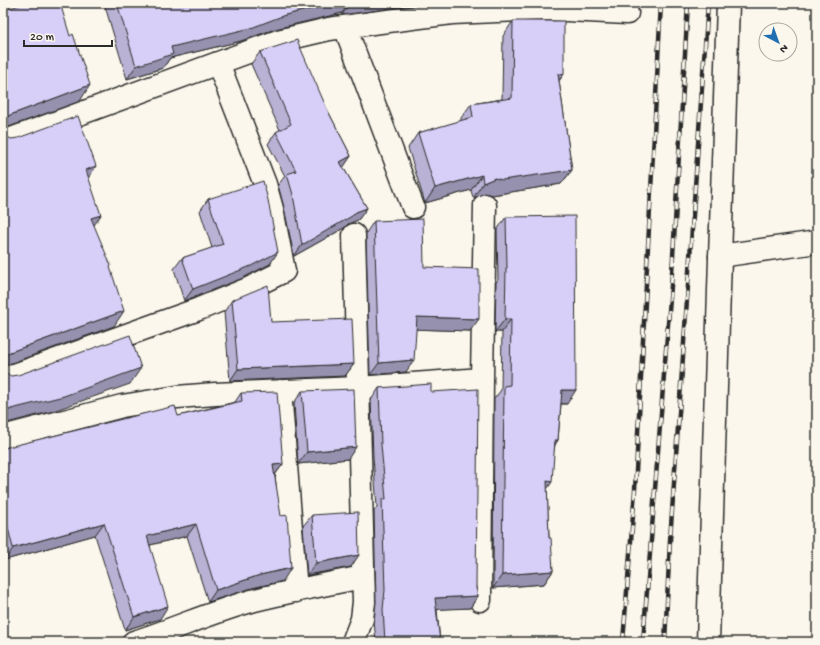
<svg xmlns="http://www.w3.org/2000/svg" width="820" height="645" font-family="'Gochi Hand',sans-serif">
<rect width="100%" height="100%" fill="#fbf7ec"/>
<filter id="ink" filterUnits="userSpaceOnUse"><feTurbulence type="fractalNoise" baseFrequency=".025" numOctaves="2"/><feDisplacementMap in="SourceGraphic" scale="8" xChannelSelector="R" yChannelSelector="G"/><feConvolveMatrix kernelMatrix="1 2 1 2 8 2 1 2 1" color-interpolation-filters="sRGB"/></filter>
<g filter="url(#ink)">
<g fill="none" stroke-linecap="round" stroke-linejoin="round">
<defs>
<path id="street" d="M 3,8 L 21,3
M 345,27 L 413,207
M 3,142 L 278,41 L 329,29 L 372,23 L 452,13 L 547,9 L 627,13
M 720,256 L 817,242
M 3,379 L 199,309 L 248,289 L 284,271 L 272,209 L 265,184 L 218,63
M 280,391 L 296,591
M 3,437 L 122,406 L 177,397 L 215,394 L 358,388 L 482,379
M 480,600 L 482,379 L 485,205
M 134,642 C 175,629 214,611 255,600 C 291,591 327,584 363,577
M 353,642 L 362,619 L 364,602 L 354,235"/>
<path id="secondary" d="M 708,642 L 728,3"/>
</defs>
<use href="#street" stroke="#2b2b2b" stroke-width="25"/>
<use href="#secondary" stroke="#2b2b2b" stroke-width="25"/>
<use href="#street" stroke="#fbf7ec" stroke-width="22"/>
<use href="#secondary" stroke="#fbf7ec" stroke-width="22"/>
<defs>
<path id="rail" d="M 623,642 L 635,490 L 661,3
M 643,642 L 672,273 L 688,3
M 665,642 L 670,540 L 708,3"/>
</defs>
<use href="#rail" stroke="#2b2b2b" stroke-width="4.5"/>
<use href="#rail" stroke="#fbf7ec" stroke-width="3" stroke-dasharray="9" stroke-linecap="butt"/>
</g>
<path fill="#b9b2d5" stroke="#2b2b2b" d="M 104,3 L 429,3 L 342,15 L 342,13 L 275,29 L 241,41 L 170,58 L 163,68 L 127,79 Z
M 513,21 L 564,74 L 559,81 L 572,170 L 561,184 L 492,195 L 485,193 L 473,198 L 471,190 L 425,203 L 408,148 L 418,133 L 461,121 L 461,118 L 471,104 L 502,99 L 503,36 Z
M 260,52 L 327,109 L 351,156 L 343,167 L 367,208 L 358,220 L 348,224 L 344,228 L 294,256 L 284,207 L 278,185 L 285,176 L 268,144 L 276,132 L 280,130 L 251,64 Z
M 208,199 L 270,264 L 243,278 L 184,301 L 174,269 L 182,258 L 212,248 L 200,211 Z
M 506,217 L 567,404 L 561,404 L 558,440 L 555,445 L 547,489 L 549,538 L 553,571 L 544,584 L 493,588 L 494,399 L 501,390 L 502,332 L 495,332 L 496,282 L 498,280 L 497,230 Z
M 374,221 L 470,331 L 416,329 L 406,372 L 370,375 L 366,233 Z
M 232,300 L 271,322 L 354,364 L 345,376 L 230,381 L 224,312 Z
M 379,388 L 431,392 L 478,596 L 470,608 L 437,609 L 440,642 L 376,642 L 374,621 L 376,602 L 374,511 L 377,507 L 373,457 L 371,400 Z
M 302,391 L 348,459 L 298,464 L 294,403 Z
M 241,393 L 283,464 L 275,475 L 283,581 L 252,588 L 208,602 L 187,536 L 150,545 L 160,619 L 125,630 L 95,535 L 5,560 L 3,555 L 3,449 L 4,448 L 178,416 L 235,402 Z
M 312,515 L 351,567 L 307,575 L 303,526 Z"/>
<path fill="#9691ae" stroke="#2b2b2b" d="M 336,3 L 349,3 L 342,13 L 275,29 L 241,41 L 170,58 L 163,68 L 127,79 L 136,66 L 171,47 L 285,15 Z
M 350,3 L 429,3 L 342,15 Z
M 558,74 L 564,74 L 553,88 Z
M 90,85 L 80,101 L 3,129 L 3,120 L 10,115 Z
M 351,156 L 343,168 L 340,162 Z
M 96,166 L 86,182 L 86,170 Z
M 572,170 L 561,184 L 492,195 L 485,193 L 473,198 L 483,183 L 495,178 Z
M 482,175 L 471,190 L 425,203 L 435,188 Z
M 367,208 L 358,220 L 348,224 L 344,228 L 294,256 L 302,245 L 356,212 Z
M 101,215 L 90,231 L 91,218 Z
M 278,252 L 270,264 L 243,278 L 184,301 L 193,289 Z
M 124,311 L 114,326 L 3,366 L 3,357 L 5,355 L 10,352 Z
M 417,317 L 479,319 L 470,331 L 409,329 Z
M 505,319 L 511,319 L 502,332 L 495,332 Z
M 414,360 L 406,372 L 370,375 L 379,363 Z
M 354,364 L 345,376 L 230,381 L 238,369 Z
M 141,368 L 130,384 L 53,411 L 3,424 L 3,416 L 5,412 L 11,409 Z
M 562,390 L 576,390 L 567,404 L 552,403 Z
M 555,440 L 558,440 L 549,453 Z
M 356,447 L 348,459 L 298,464 L 307,452 Z
M 283,464 L 274,476 L 273,465 Z
M 547,481 L 552,482 L 543,495 Z
M 104,523 L 95,535 L 5,560 L 13,548 Z
M 196,524 L 187,536 L 138,548 L 147,536 Z
M 359,555 L 351,567 L 307,575 L 316,563 Z
M 291,568 L 283,581 L 252,588 L 208,602 L 216,590 L 260,575 Z
M 553,571 L 544,584 L 493,588 L 502,575 Z
M 478,596 L 470,608 L 427,610 L 435,598 Z
M 168,606 L 160,619 L 125,630 L 134,617 Z"/>
<path fill="#d7cff8" stroke="#2b2b2b" d="M 3,3 L 4,3 L 7,9 L 26,3 L 60,3 L 70,36 L 73,34 L 90,85 L 10,115 L 4,119 L 3,121 Z
M 117,3 L 336,3 L 285,15 L 251,28 L 171,47 L 173,54 L 136,66 Z
M 513,21 L 564,21 L 564,74 L 558,74 L 572,170 L 502,180 L 495,178 L 483,183 L 482,175 L 435,188 L 418,133 L 473,117 L 471,104 L 512,98 Z
M 297,40 L 327,109 L 351,156 L 340,162 L 367,208 L 356,212 L 352,216 L 302,245 L 293,195 L 287,174 L 296,171 L 276,132 L 291,124 L 260,52 Z
M 78,116 L 96,166 L 86,170 L 101,215 L 91,218 L 111,266 L 110,267 L 124,311 L 10,352 L 5,355 L 3,358 L 3,132 L 6,136 L 11,139 L 18,138 Z
M 263,181 L 268,200 L 278,252 L 251,266 L 193,289 L 182,258 L 223,244 L 208,199 Z
M 575,216 L 576,390 L 562,390 L 558,440 L 555,440 L 552,482 L 547,481 L 549,538 L 551,538 L 553,571 L 502,575 L 504,386 L 510,385 L 511,319 L 505,319 L 506,268 L 507,268 L 506,217 Z
M 423,219 L 424,267 L 479,269 L 479,319 L 417,317 L 414,360 L 379,363 L 374,221 Z
M 268,285 L 271,322 L 352,319 L 354,364 L 238,369 L 232,300 Z
M 130,335 L 141,368 L 64,396 L 11,409 L 5,412 L 3,416 L 3,369 L 5,373 L 11,376 L 18,375 Z
M 431,384 L 431,392 L 478,389 L 476,588 L 478,596 L 435,598 L 440,642 L 385,642 L 383,609 L 385,590 L 382,499 L 386,499 L 381,445 L 379,388 Z
M 354,389 L 356,447 L 307,452 L 302,391 Z
M 277,392 L 283,464 L 273,465 L 281,516 L 287,515 L 291,568 L 260,575 L 216,590 L 196,524 L 147,536 L 168,606 L 134,617 L 104,523 L 13,548 L 4,512 L 7,511 L 3,495 L 3,451 L 5,451 L 4,448 L 175,406 L 178,416 L 242,401 L 241,393 Z
M 358,512 L 359,555 L 316,563 L 312,515 Z"/>
</g>
<rect width="820" height="645" fill="none" stroke="#fbf7ec" stroke-width="16"/>
<rect x="8" y="8" width="804" height="629" fill="none" stroke="#2b2b2b" stroke-width="1.5" filter="url(#ink)"/>
<g transform="translate(778 42) rotate(139)"><circle r="19" fill="#fbf7ec" stroke="#a8a59f"/>
<path d="M0-3L7 15L0 10L-7 15Z" fill="#1f6fb2"/>
<text y="-6" font-size="11" font-weight="bold" text-anchor="middle" fill="#2b2b2b">N</text>
</g>
<path d="M24 40v6h88v-6" fill="none" stroke="#2b2b2b" stroke-width="2"/>
<text x="30" y="40" font-size="12" fill="#2b2b2b" stroke="#fbf7ec" stroke-width="3" paint-order="stroke">20 m</text>
</svg>
